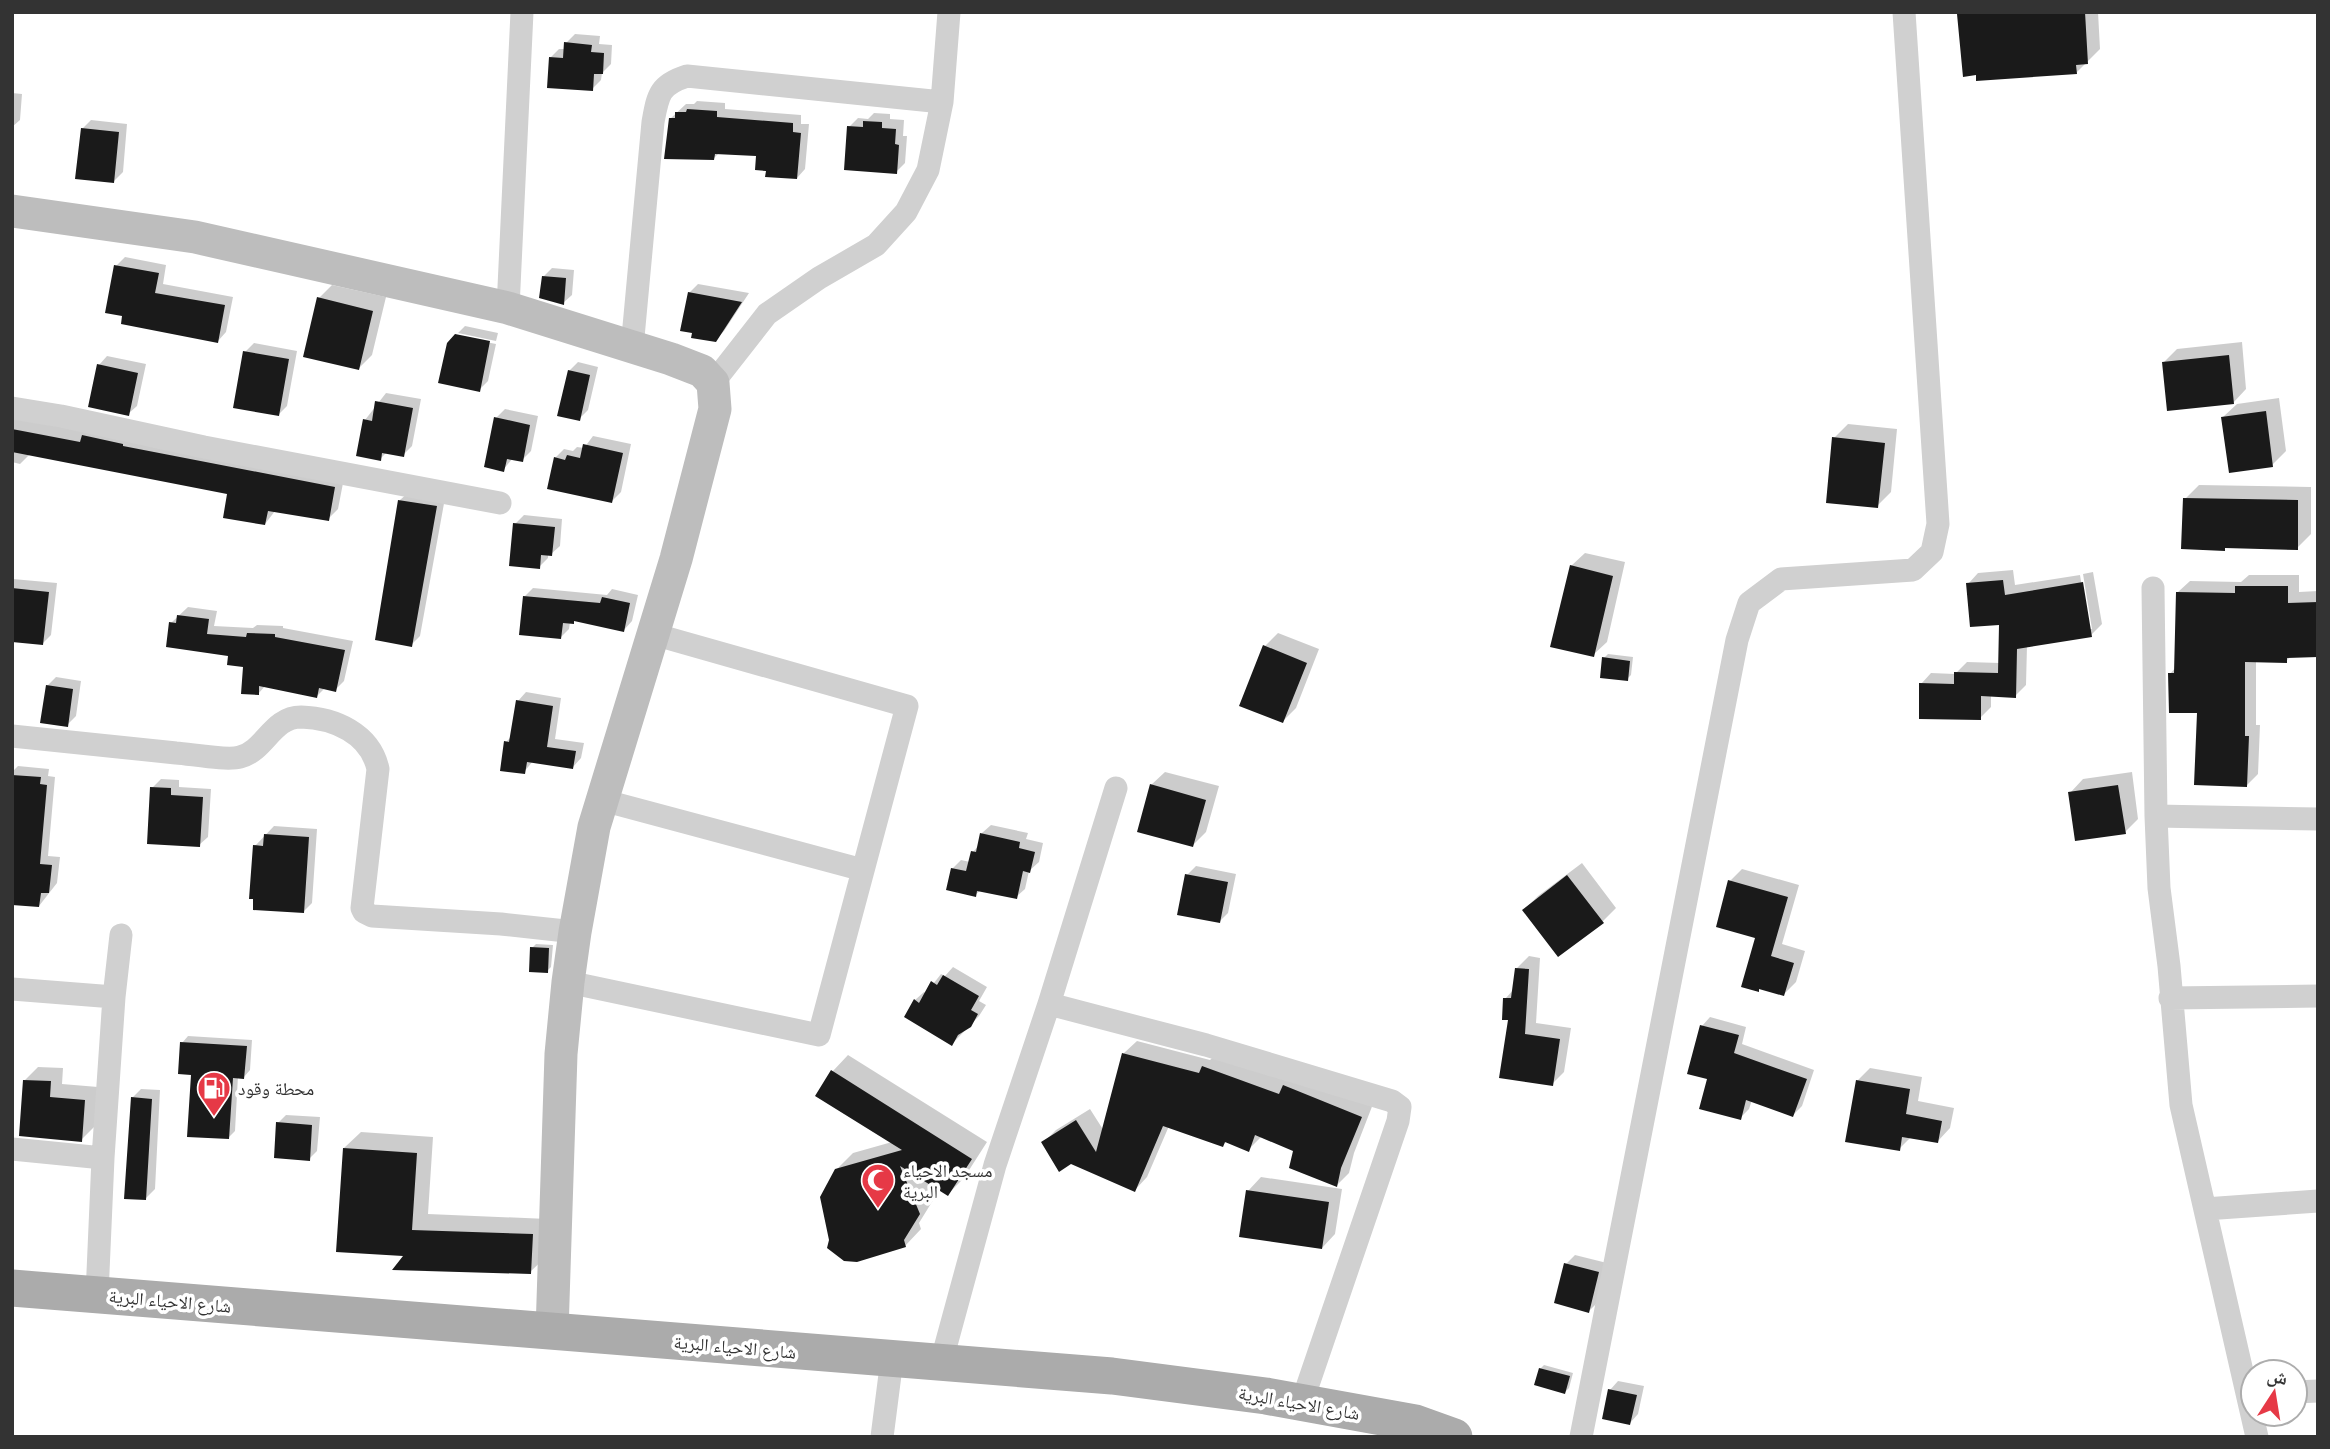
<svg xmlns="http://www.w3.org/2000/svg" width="2330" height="1449" font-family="Poppins,'Noto Naskh Arabic',sans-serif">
<rect width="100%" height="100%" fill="#fff"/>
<path fill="#0003" d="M 1961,12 L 2098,12 L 2100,49 L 2076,73 L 1959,15 Z
M 575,34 L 600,36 L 599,44 L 612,45 L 611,64 L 602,73 L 601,80 L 592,89 L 550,58 L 559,49 L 565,49 L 566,43 Z
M 12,93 L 22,94 L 20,120 L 12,127 Z
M 697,101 L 725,103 L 725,109 L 801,115 L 801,124 L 809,124 L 805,169 L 797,178 L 768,169 L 758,154 L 719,153 L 713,159 L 670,119 L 686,104 L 694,104 Z
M 874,113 L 890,114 L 890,119 L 904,120 L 903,136 L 907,136 L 905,163 L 896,172 L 849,127 L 858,118 L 868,119 Z
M 91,120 L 127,124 L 123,172 L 114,181 L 82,129 Z
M 125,257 L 166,265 L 163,284 L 233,297 L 226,332 L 218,341 L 116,266 Z
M 552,268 L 574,270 L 572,295 L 563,303 L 543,277 Z
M 698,284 L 749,293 L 724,331 L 715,340 L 689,293 Z
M 332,285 L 386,297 L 372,355 L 359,368 L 319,298 Z
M 465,326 L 498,333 L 496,341 L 458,333 Z
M 456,336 L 496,344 L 488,381 L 479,390 Z
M 2242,342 L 2246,389 L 2233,403 L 2164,362 L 2177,349 Z
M 254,343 L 297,351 L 287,406 L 278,415 L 245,352 Z
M 107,356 L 146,364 L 137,406 L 128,414 L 99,365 Z
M 578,362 L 598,367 L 588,410 L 579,419 L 569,371 Z
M 386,393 L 421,399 L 412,446 L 403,455 L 387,452 L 380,459 L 365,420 Z
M 2279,398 L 2286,451 L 2272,465 L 2223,417 L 2237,404 Z
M 505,409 L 538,416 L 531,451 L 522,460 L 513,458 L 503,470 L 496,418 Z
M 12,418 L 344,478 L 338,509 L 328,519 L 275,511 L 265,524 L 229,493 L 30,454 L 20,464 L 12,462 Z
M 1848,424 L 1897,429 L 1891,492 L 1877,506 L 1834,438 Z
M 593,436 L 631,444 L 621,492 L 612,501 L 555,458 L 564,449 L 573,451 L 577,447 L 584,448 Z
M 2199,485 L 2311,487 L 2311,534 L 2297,548 L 2227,547 L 2224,549 L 2185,499 Z
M 409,492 L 445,498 L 420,636 L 411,645 L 400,500 Z
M 524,515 L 562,519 L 560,546 L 551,554 L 548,554 L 548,558 L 539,567 L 515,524 Z
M 1585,553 L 1625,562 L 1607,642 L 1593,655 L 1571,566 Z
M 2013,570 L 2015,585 L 2080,575 L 2089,629 L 2092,629 L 2083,574 L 2093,572 L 2102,624 L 2091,635 L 2027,646 L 2026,685 L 2015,696 L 1991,695 L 1991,707 L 1980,718 L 1921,684 L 1931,673 L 1955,674 L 1967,662 L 2000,663 L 2001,623 L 1968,584 L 1978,573 Z
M 2249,575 L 2299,575 L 2299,592 L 2318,591 L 2318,655 L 2291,656 L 2286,661 L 2256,661 L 2256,725 L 2260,725 L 2258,774 L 2246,786 L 2199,711 L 2170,674 L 2176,667 L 2178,592 L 2190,581 L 2241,582 Z
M 13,579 L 57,583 L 51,635 L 42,644 L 12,641 Z
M 533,588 L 607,595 L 612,589 L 638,595 L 632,621 L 624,630 L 576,619 L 570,622 L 569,629 L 561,637 L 524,597 Z
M 188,607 L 217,611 L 214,626 L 253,628 L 257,625 L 283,626 L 283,628 L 353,641 L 344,681 L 335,690 L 325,688 L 317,696 L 266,685 L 258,694 L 245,665 L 230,654 L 171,623 Z
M 1278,633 L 1319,649 L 1296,708 L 1283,721 L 1265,646 Z
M 1608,654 L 1633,657 L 1631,675 L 1627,679 L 1604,658 Z
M 56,677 L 81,681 L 76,716 L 67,725 L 47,686 Z
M 526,692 L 561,698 L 555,739 L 584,743 L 581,758 L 573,767 L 533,761 L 524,772 L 506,742 L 512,736 L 518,701 Z
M 18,766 L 49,769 L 48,776 L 55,777 L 48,856 L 60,857 L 57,883 L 39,906 L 12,903 L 12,772 Z
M 1165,772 L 1219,786 L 1206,832 L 1193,845 L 1151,785 Z
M 2132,772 L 2138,819 L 2125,832 L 2070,793 L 2083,779 Z
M 161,779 L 179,780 L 179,787 L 211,789 L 208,837 L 199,845 L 152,788 Z
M 991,825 L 1028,833 L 1026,839 L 1043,843 L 1039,862 L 1029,871 L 1025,889 L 1016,897 L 981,890 L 975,895 L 952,869 L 961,860 L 970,862 L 973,852 L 979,845 L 982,833 Z
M 274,826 L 317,829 L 312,903 L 303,912 L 255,846 Z
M 1582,863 L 1616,908 L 1603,921 L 1524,910 L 1538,896 Z
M 1196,866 L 1236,874 L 1228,913 L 1220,921 L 1187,875 Z
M 1742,869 L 1799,885 L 1782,944 L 1805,951 L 1796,982 L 1784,994 L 1730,881 Z
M 536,944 L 553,945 L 551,967 L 547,971 L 532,948 Z
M 1529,956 L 1540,958 L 1536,1023 L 1571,1028 L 1564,1072 L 1552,1084 L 1510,1019 L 1505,999 L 1514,989 L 1517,968 Z
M 953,967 L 987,987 L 979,1001 L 986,1005 L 979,1016 L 952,1044 L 915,1000 L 924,992 L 926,993 L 941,974 L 945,976 Z
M 1710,1017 L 1746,1027 L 1742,1044 L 1814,1070 L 1802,1106 L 1793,1115 L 1752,1100 L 1749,1109 L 1740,1118 L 1709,1078 L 1702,1026 Z
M 188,1036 L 252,1040 L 250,1070 L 244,1077 L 238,1076 L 235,1131 L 228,1138 L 193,1074 L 182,1043 Z
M 1137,1041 L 1210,1060 L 1216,1054 L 1373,1104 L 1354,1153 L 1349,1173 L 1337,1185 L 1295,1150 L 1262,1136 L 1248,1150 L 1227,1141 L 1223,1145 L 1169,1126 L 1147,1177 L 1135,1190 L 1043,1143 L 1056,1130 L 1090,1109 L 1104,1131 L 1124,1053 Z
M 848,1055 L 987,1142 L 964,1178 L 948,1194 L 929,1182 L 935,1197 L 919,1223 L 921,1229 L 905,1246 L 836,1170 L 853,1153 L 892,1142 L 832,1072 Z
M 38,1067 L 63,1068 L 62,1084 L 98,1087 L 95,1126 L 81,1140 L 25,1080 Z
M 1870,1068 L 1922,1077 L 1918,1101 L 1954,1108 L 1950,1128 L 1938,1141 L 1912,1136 L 1899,1149 L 1857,1081 Z
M 141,1089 L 160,1090 L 155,1189 L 146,1198 L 132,1098 Z
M 286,1115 L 320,1117 L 317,1151 L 309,1159 L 278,1123 Z
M 361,1132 L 433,1137 L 428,1214 L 548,1219 L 547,1256 L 530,1272 L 406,1255 L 344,1148 Z
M 1261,1177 L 1342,1189 L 1335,1234 L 1322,1248 L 1248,1191 Z
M 1575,1255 L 1607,1263 L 1598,1302 L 1589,1311 L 1566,1264 Z
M 1544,1365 L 1573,1373 L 1569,1388 L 1565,1392 L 1540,1369 Z
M 1618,1381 L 1644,1386 L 1638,1414 L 1630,1423 L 1610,1390 Z"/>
<path fill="#1a1a1a" d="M 1973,12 L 2085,12 L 2088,64 L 2076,65 L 2077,74 L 1976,81 L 1976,75 L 1963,77 L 1957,14 Z
M 564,42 L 592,45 L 591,52 L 604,53 L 603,74 L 594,74 L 593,91 L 547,88 L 549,57 L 563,58 Z
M 687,109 L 717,111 L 717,117 L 793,123 L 793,132 L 801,133 L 797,179 L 765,177 L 766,171 L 755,170 L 756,156 L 715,154 L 714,160 L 664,159 L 669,118 L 675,118 L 675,112 L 686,112 Z
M 863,121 L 882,122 L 882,128 L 896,129 L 895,144 L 899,145 L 897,174 L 844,170 L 847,126 L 863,127 Z
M 81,128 L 119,132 L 114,183 L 75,179 Z
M 114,265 L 159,273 L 155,293 L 225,305 L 218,343 L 121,324 L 122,316 L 105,313 Z
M 542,276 L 566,278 L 564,305 L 539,298 Z
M 688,292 L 742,302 L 716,342 L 691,338 L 692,333 L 680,331 Z
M 317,297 L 373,311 L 359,370 L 303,357 Z
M 455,334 L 490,341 L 480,392 L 438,383 L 447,343 Z
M 243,351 L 289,359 L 279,416 L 233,408 Z
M 2229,355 L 2234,404 L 2167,411 L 2162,362 Z
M 97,364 L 138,373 L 129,416 L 88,407 Z
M 568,370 L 590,375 L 580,421 L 557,416 Z
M 375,401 L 413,408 L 404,457 L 382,453 L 381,461 L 356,456 L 363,419 L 372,421 Z
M 2266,411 L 2273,467 L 2229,473 L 2221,417 Z
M 494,417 L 530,425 L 523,462 L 507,459 L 504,472 L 484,467 Z
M 12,429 L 80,442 L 82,435 L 123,444 L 123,446 L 335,487 L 329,521 L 268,511 L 265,525 L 223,518 L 227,494 L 12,452 Z
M 1832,437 L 1885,443 L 1878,508 L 1826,503 Z
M 583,444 L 623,453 L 612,503 L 547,489 L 554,457 L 565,460 L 567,455 L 580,458 Z
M 2183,498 L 2298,500 L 2298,550 L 2225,548 L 2225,551 L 2181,549 Z
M 398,500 L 437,506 L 412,647 L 375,640 Z
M 513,523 L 555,527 L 552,556 L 541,555 L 540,569 L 509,566 Z
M 1570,565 L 1613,576 L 1594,657 L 1550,647 Z
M 2003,580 L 2005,595 L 2083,582 L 2092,637 L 2017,649 L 2016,698 L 1981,696 L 1981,720 L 1919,719 L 1919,683 L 1954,684 L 1954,672 L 1998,673 L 1999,625 L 1970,627 L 1966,583 Z
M 2235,586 L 2288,586 L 2288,603 L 2318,602 L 2318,657 L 2287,658 L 2287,663 L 2245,662 L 2245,736 L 2249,736 L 2247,787 L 2194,785 L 2197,713 L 2169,713 L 2168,673 L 2174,673 L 2176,592 L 2235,593 Z
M 12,588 L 49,592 L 43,645 L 12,642 Z
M 523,596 L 600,603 L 602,597 L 630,603 L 624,632 L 574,621 L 574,624 L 563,623 L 561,639 L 519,635 Z
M 177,615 L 209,619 L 207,634 L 246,637 L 247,633 L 275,634 L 275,637 L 345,650 L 336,692 L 319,688 L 317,698 L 259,686 L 259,695 L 241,694 L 243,667 L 227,665 L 228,656 L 166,647 L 169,622 L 176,623 Z
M 1263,645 L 1307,663 L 1283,723 L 1239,706 Z
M 1602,657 L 1630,661 L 1628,681 L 1600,678 Z
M 46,685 L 73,689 L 68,727 L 40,723 Z
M 516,700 L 553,706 L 547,747 L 576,751 L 573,769 L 527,762 L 525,774 L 500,771 L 504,741 L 509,742 Z
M 12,775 L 41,777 L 40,784 L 47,785 L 40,864 L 52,865 L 49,893 L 41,893 L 39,907 L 12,905 Z
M 1150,784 L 1206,800 L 1193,847 L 1137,832 Z
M 2118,785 L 2126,834 L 2075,841 L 2068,792 Z
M 150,787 L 171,788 L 171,795 L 203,797 L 200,847 L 147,844 Z
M 980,833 L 1020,842 L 1019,848 L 1035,852 L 1030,873 L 1023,871 L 1017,899 L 977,891 L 976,897 L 946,890 L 951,868 L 966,871 L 971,851 L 976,852 Z
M 264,834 L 309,837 L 304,913 L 253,910 L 253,899 L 249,899 L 253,845 L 263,846 Z
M 1185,874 L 1228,882 L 1220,923 L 1177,915 Z
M 1567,875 L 1604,923 L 1558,957 L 1522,910 Z
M 1728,880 L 1788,897 L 1771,956 L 1794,963 L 1784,996 L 1759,989 L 1759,992 L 1741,987 L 1755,938 L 1716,927 Z
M 530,947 L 549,948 L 548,973 L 529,972 Z
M 1515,968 L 1529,969 L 1525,1034 L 1560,1039 L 1553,1086 L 1499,1078 L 1508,1020 L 1502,1020 L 1503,998 L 1511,998 Z
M 943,975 L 979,996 L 971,1010 L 978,1014 L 971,1027 L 958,1035 L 952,1046 L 904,1017 L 914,999 L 919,1003 L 931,981 L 937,985 Z
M 1700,1025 L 1739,1035 L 1734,1053 L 1807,1079 L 1793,1117 L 1746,1100 L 1741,1120 L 1699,1109 L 1707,1079 L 1687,1074 Z
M 180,1042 L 247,1046 L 244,1079 L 233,1078 L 229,1139 L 187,1137 L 191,1075 L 178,1074 Z
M 1122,1053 L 1199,1073 L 1202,1066 L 1279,1094 L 1283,1085 L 1362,1117 L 1341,1168 L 1337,1187 L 1289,1168 L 1293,1151 L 1255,1135 L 1249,1152 L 1225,1142 L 1223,1147 L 1163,1126 L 1135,1192 L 1071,1164 L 1059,1172 L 1041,1142 L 1076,1120 L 1096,1152 Z
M 831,1070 L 972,1159 L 948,1196 L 900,1166 L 920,1214 L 904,1240 L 906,1247 L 857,1262 L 844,1261 L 827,1248 L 829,1240 L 820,1197 L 835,1169 L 902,1150 L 815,1096 Z
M 23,1080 L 51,1081 L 50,1097 L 85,1100 L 82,1142 L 19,1136 Z
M 1856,1080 L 1910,1089 L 1906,1114 L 1942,1121 L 1938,1143 L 1902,1137 L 1900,1151 L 1845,1142 Z
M 131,1097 L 152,1099 L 146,1200 L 124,1199 Z
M 276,1122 L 312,1125 L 310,1161 L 274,1158 Z
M 343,1148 L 417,1153 L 412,1230 L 533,1234 L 531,1274 L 392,1270 L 403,1256 L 336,1252 Z
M 1246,1190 L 1329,1202 L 1322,1249 L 1239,1237 Z
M 1564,1263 L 1599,1272 L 1589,1313 L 1554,1303 Z
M 1539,1368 L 1570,1376 L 1565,1394 L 1534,1385 Z
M 1608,1389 L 1637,1395 L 1630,1425 L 1602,1419 Z"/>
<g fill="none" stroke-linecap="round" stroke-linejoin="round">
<path stroke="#d0d0d0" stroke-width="23" d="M 508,308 L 522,12
M 632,348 L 653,122 C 658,95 659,85 687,76 L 942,102
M 713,383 L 767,314 L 819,278 L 876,245 L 906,212 L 928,170 L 942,102 L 949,12
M 12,408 L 61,416 L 204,447 L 500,503
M 2153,588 L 2156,816 L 2159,888 L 2169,966 L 2181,1105 L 2257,1437
M 12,736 C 67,742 122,747 176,753 C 191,754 227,761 240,757 C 265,751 272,717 301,717 C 334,718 370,733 378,769 L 362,908 L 364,912 L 372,916 L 501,924 L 575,932
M 602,800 L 863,870
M 2156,816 L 2318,819
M 568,982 L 819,1035 L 907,706 L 653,634
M 12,989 L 114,997 L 103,1158 L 97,1295
M 114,997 L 121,935
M 2170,998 L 2318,996
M 1049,1004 L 1206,1045 L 1392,1101 L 1400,1107 L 1398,1121 L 1302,1402
M 12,1149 L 103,1158
M 2205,1209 L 2318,1201
M 941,1363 L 995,1165 L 1049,1004 L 1116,788
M 2295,1392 L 2318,1391
M 882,1437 L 892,1359
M 1581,1437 L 1737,640 L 1749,603 L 1781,579 L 1913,570 L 1932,552 L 1938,524 L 1904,12"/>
<path stroke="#bdbdbd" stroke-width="33" d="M 12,211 L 195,237 L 508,308 L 671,359 L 702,371 L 713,383 L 715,409 L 676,559 L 594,827 L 575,932 L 568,982 L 561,1054 L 552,1332"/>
<path stroke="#ababab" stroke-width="37" d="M 12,1288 L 1112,1376 L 1266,1396 L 1415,1423 L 1454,1437"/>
</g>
<defs>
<symbol id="fuel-pin" viewBox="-11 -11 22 30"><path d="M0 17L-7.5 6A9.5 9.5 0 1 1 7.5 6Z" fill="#e63946" stroke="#fff"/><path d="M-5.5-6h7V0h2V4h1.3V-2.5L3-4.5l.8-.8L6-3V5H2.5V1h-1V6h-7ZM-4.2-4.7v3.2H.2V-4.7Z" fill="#fff"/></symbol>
<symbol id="mosque-pin" viewBox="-11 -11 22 30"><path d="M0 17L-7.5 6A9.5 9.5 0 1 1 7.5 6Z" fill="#e63946" stroke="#fff"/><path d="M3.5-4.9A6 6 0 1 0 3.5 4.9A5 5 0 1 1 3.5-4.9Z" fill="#fff"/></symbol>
</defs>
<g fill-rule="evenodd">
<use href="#fuel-pin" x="195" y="1069" width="38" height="52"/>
<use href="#mosque-pin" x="859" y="1161" width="38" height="52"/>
</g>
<g text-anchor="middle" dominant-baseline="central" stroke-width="7" stroke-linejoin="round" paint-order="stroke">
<g font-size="18" fill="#333" stroke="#fff" text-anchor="start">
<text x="238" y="1088">محطة وقود</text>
<text x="903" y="1170">مسجد الاحياء<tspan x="903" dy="21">البرية</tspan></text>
</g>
<g font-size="18" fill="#333" stroke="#fff">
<text transform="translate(170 1301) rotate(5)">شارع الاحياء البرية</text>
<text transform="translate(735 1347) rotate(5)">شارع الاحياء البرية</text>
<text transform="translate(1299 1403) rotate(10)">شارع الاحياء البرية</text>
</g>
</g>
<rect width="2330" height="1449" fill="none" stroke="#333333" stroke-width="28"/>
<g transform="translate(2274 1393) rotate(12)"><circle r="33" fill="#ffffff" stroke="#adadad" stroke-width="2"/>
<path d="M0-5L12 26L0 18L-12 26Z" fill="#e63946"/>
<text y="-10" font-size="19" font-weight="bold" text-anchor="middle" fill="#333333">ش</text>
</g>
</svg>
